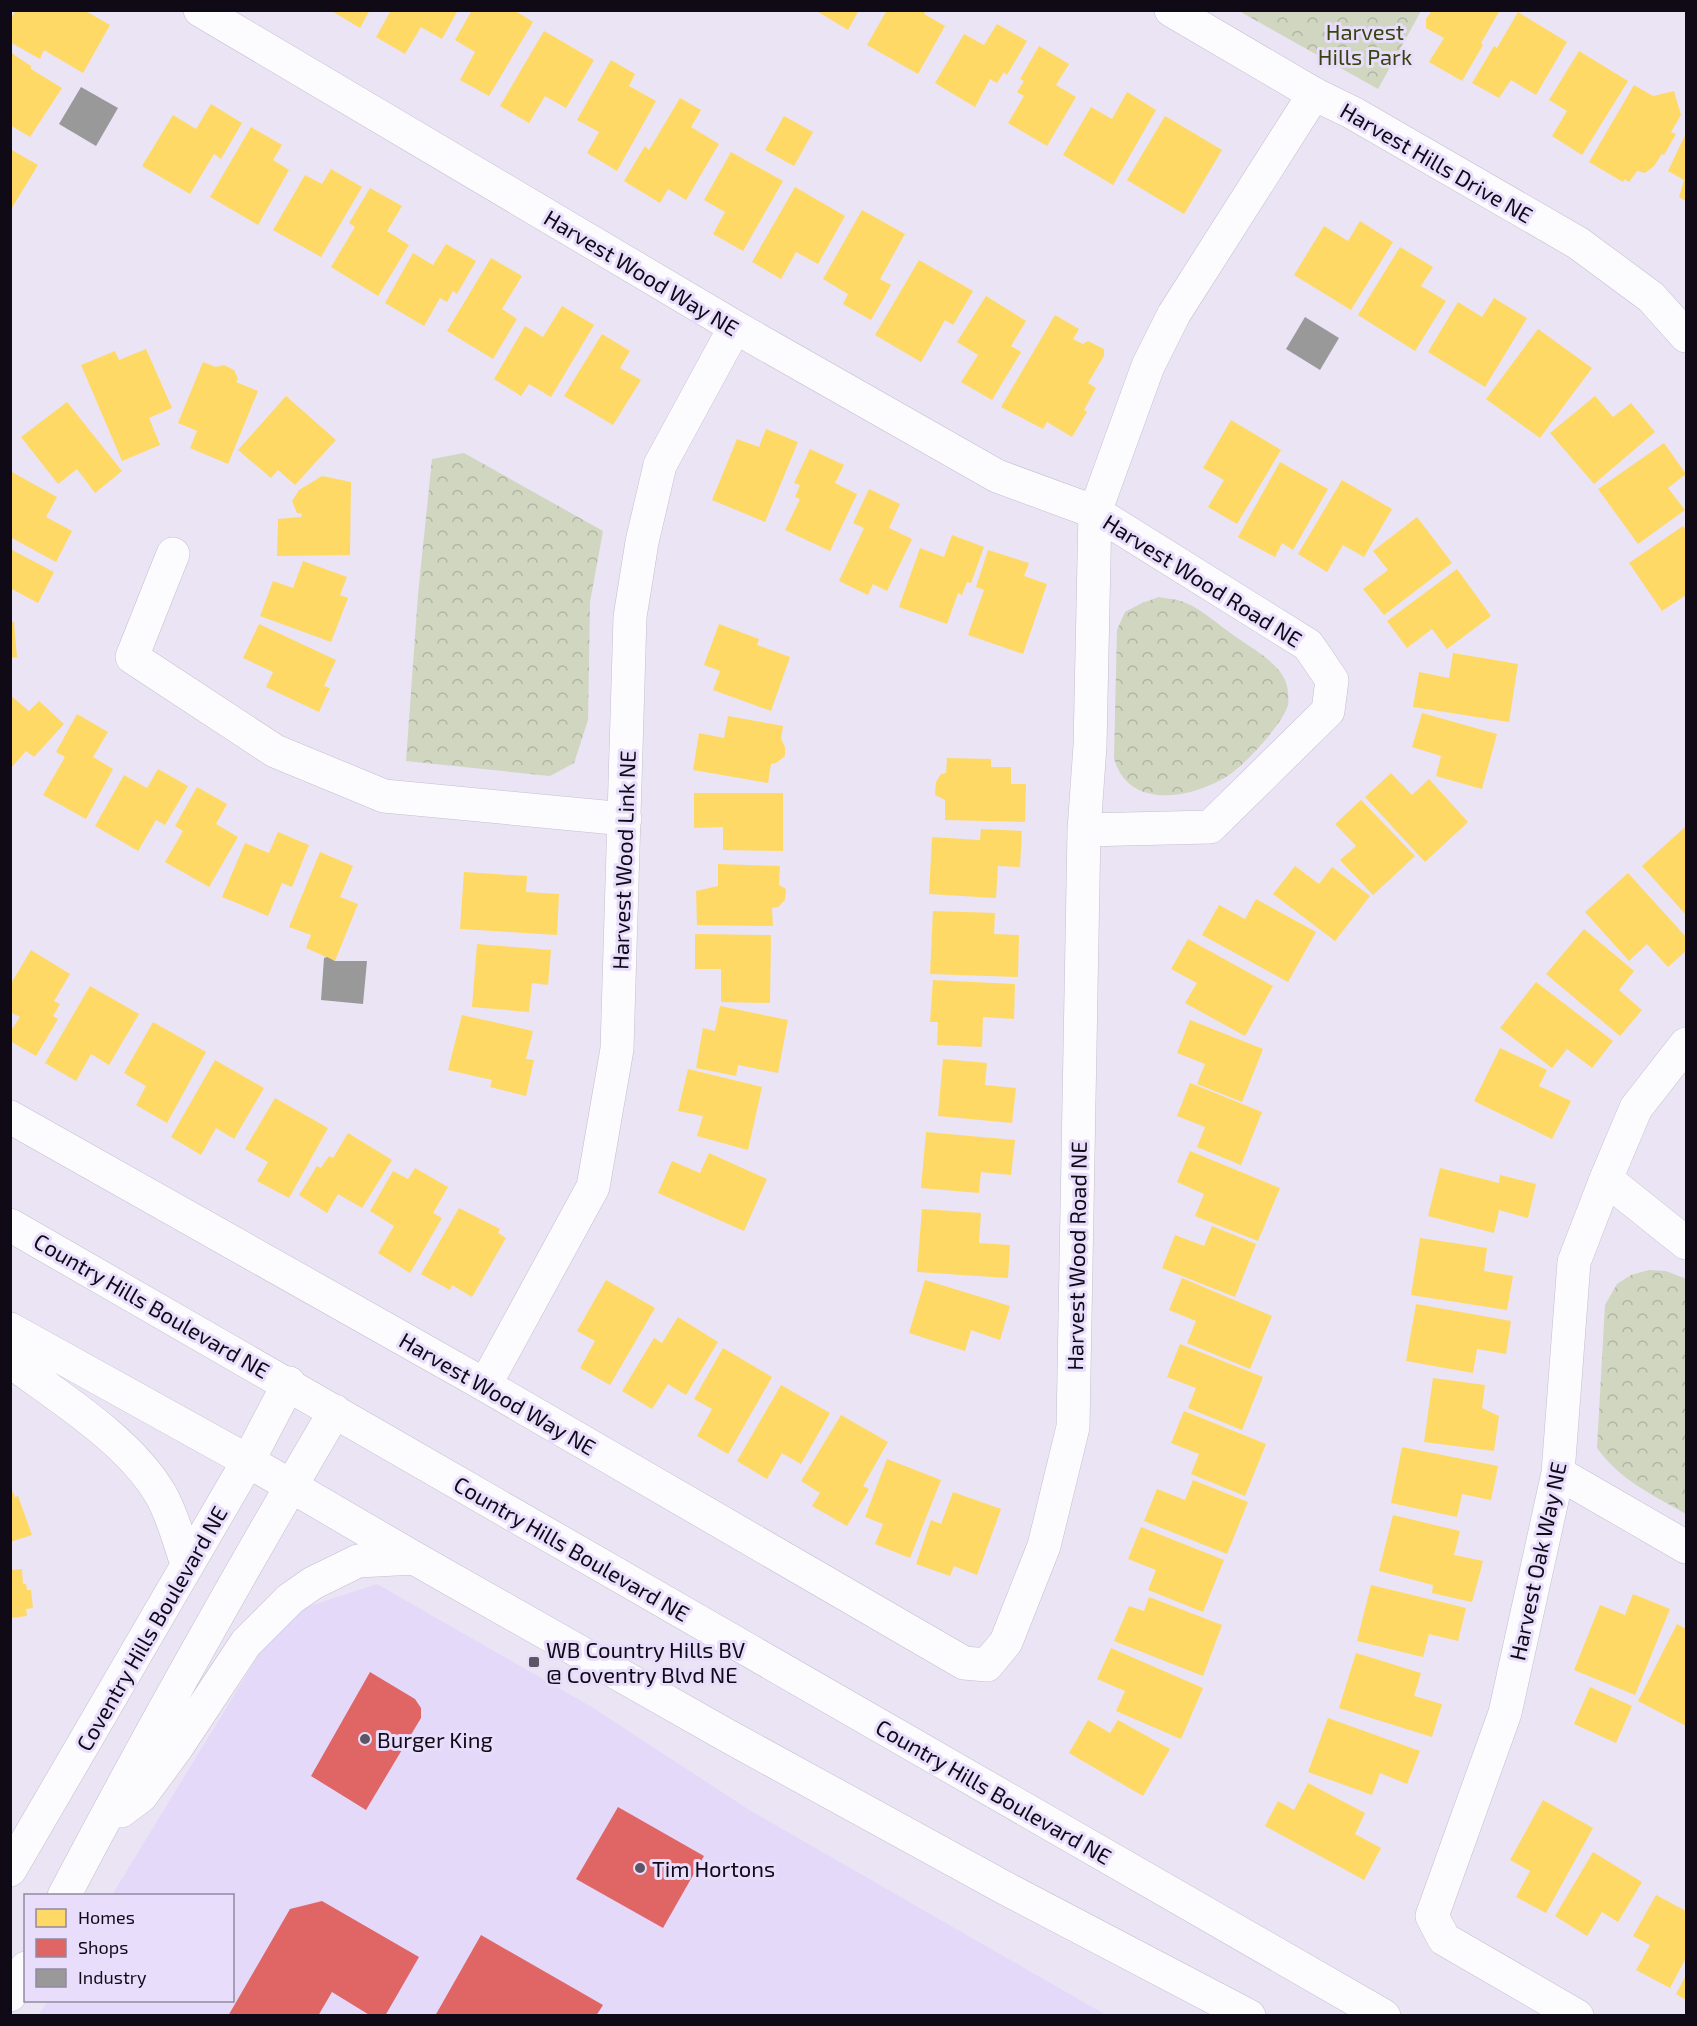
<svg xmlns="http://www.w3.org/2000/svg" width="1697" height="2026" font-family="'Exo 2',sans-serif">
<defs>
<pattern id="park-crowns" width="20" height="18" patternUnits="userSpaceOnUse" patternTransform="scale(1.5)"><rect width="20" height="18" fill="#d0d6c0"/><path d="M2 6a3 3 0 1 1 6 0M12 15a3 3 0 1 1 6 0" fill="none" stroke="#b1b6a4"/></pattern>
</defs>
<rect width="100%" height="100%" fill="#eae4f5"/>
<path fill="#e5d9fa" d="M 377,1584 L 590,1706 L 751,1811 L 1106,2015 L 38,2016 L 48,2001 L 232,2000 L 232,1896 L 112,1895 L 283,1615 Z"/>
<path fill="url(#park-crowns)" d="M 1239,11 L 1421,11 L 1378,89 Z
M 464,453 L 603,531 L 590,602 L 588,720 L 574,763 L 550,776 L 406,761 L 418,595 L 432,459 Z
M 1159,597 C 1168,599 1178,599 1186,603 C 1200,608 1225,630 1239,639 C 1255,650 1282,665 1287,686 C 1288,691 1289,700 1288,705 C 1282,725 1244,766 1226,777 C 1190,799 1128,810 1114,758 L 1117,630 L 1125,612 L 1142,603 Z
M 1649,1270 L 1666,1271 L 1686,1279 L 1686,1514 C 1653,1495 1620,1480 1597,1448 L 1605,1305 L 1617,1284 L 1631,1275 Z"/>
<path fill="#ffd966" d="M 16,10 L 84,10 L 110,25 L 83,73 L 44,50 L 40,59 L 10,42 L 10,21 Z
M 330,10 L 370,10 L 360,28 Z
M 391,10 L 458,10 L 442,39 L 421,27 L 405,54 L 376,37 Z
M 472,10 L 514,10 L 533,22 L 489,96 L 460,80 L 475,52 L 455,40 Z
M 815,10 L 859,10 L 848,30 Z
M 887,10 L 926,10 L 924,14 L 945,26 L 918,74 L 867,45 Z
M 1432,10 L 1500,10 L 1481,43 L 1483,45 L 1462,81 L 1429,62 L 1444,38 L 1426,28 L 1426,19 Z
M 1518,12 L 1567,42 L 1536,95 L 1511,80 L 1499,98 L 1472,83 L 1494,46 L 1497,48 Z
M 997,24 L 1027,41 L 1007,75 L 1004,72 L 997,83 L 990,79 L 975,107 L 935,83 L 964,34 L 984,45 Z
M 544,31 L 594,60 L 566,108 L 545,96 L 529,123 L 500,106 Z
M 1039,46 L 1069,64 L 1056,85 L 1076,97 L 1047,146 L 1008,123 L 1024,96 L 1017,92 L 1024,81 L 1020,79 Z
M 1579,51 L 1628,81 L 1582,155 L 1552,136 L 1567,111 L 1549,100 Z
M 10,52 L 31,66 L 31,69 L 62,88 L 30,137 L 10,125 Z
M 611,60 L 635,74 L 629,86 L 656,101 L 617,171 L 587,153 L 599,132 L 577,120 Z
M 1634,85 L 1653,96 L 1674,91 L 1681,115 L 1671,132 L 1676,134 L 1664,155 L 1662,154 L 1654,166 L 1645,173 L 1637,171 L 1629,182 L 1624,179 L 1623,182 L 1589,162 Z
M 1127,92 L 1156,110 L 1113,185 L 1063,155 L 1091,107 L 1112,119 Z
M 680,98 L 701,110 L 691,127 L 719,144 L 686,200 L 668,189 L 660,203 L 624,181 L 645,146 L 649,150 Z
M 211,104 L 242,123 L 221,159 L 214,154 L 190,194 L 142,166 L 173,115 L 196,129 Z
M 784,116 L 813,132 L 794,166 L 765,150 Z
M 1165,116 L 1222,150 L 1184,214 L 1127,180 Z
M 251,127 L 282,145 L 273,160 L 289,170 L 258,225 L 210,197 Z
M 1686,133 L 1686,201 L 1679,197 L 1684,180 L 1668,171 Z
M 10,149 L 38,165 L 10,211 Z
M 731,152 L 783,181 L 743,251 L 713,234 L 725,212 L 704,200 Z
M 331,169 L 362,187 L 321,257 L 273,230 L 305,175 L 322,184 Z
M 795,187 L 845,216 L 818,264 L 796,252 L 781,279 L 752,262 Z
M 370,188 L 402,206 L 387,231 L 409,245 L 378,296 L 331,267 L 355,227 L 349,223 Z
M 862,210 L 905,234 L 880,279 L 891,285 L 871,320 L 843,304 L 848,294 L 823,279 Z
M 1360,221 L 1393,242 L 1351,310 L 1294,275 L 1324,226 L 1348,241 Z
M 446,244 L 476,261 L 457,294 L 453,291 L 447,302 L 440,298 L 424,326 L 385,303 L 413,253 L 433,265 Z
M 1400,247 L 1433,267 L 1421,286 L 1446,301 L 1415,351 L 1358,315 Z
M 491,258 L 522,276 L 502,309 L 517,319 L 493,359 L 447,331 Z
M 919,260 L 973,291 L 953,325 L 945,320 L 921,362 L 875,335 Z
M 986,296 L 1026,321 L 1011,346 L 1021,352 L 992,400 L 961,382 L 978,355 L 957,342 Z
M 1494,298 L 1527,318 L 1485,387 L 1428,352 L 1458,302 L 1482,317 Z
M 562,306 L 594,325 L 551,397 L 529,384 L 521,396 L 494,379 L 525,326 L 543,337 Z
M 1055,315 L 1079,329 L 1073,339 L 1083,344 L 1088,341 L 1104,349 L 1104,356 L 1088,383 L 1096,388 L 1084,410 L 1087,412 L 1072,437 L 1047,422 L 1043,429 L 1001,407 Z
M 1538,329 L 1592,368 L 1540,438 L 1486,399 Z
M 602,334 L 630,351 L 620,368 L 641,380 L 613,425 L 564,396 Z
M 146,349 L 172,408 L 149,418 L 160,445 L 122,461 L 81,365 L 115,351 L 119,360 Z
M 203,362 L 216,367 L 224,365 L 234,370 L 238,379 L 236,382 L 258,391 L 228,464 L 190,448 L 197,431 L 178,423 Z
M 286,396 L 336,440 L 295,485 L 278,470 L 271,478 L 238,450 Z
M 1595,396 L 1613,417 L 1631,403 L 1655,432 L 1594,484 L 1550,433 Z
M 67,402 L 122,471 L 95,493 L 77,469 L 58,484 L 21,437 Z
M 1231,420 L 1281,450 L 1237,524 L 1208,507 L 1224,480 L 1203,468 Z
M 766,429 L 798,442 L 765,522 L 712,500 L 737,439 L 759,447 Z
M 1664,443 L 1686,474 L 1668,488 L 1685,510 L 1638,544 L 1598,489 Z
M 810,449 L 844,465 L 835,483 L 857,494 L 830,551 L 785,530 L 800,499 L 795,497 L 800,485 L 794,483 Z
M 1280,462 L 1328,489 L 1293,550 L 1282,543 L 1275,557 L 1238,537 Z
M 10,471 L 57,497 L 46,517 L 72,531 L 56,562 L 10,537 Z
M 322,476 L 351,482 L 350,555 L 277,556 L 278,519 L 301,517 L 302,514 L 297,513 L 292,501 L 299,490 Z
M 1342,480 L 1392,509 L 1364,557 L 1343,545 L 1327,572 L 1298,554 Z
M 869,489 L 900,504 L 889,528 L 912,539 L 887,591 L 873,584 L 868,595 L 839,581 L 864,528 L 853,523 Z
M 1417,517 L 1452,563 L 1384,615 L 1363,589 L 1388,570 L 1373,551 Z
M 1683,526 L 1686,531 L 1686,595 L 1662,611 L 1629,563 Z
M 952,535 L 984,547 L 971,583 L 967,582 L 962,595 L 958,593 L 947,624 L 899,607 L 920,548 L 944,557 Z
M 10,549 L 54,572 L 38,603 L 10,588 Z
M 988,550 L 1029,563 L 1024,576 L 1047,584 L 1023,654 L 968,635 L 984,590 L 976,587 Z
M 303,561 L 347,577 L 340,595 L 348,598 L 331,642 L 260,616 L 273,581 L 293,588 Z
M 1457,569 L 1491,616 L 1447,649 L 1432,629 L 1407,648 L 1387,621 Z
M 10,622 L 14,622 L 17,657 L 10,658 Z
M 259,624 L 336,660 L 324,686 L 330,688 L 319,712 L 266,687 L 273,672 L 243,658 Z
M 719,624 L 759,639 L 757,645 L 790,657 L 771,711 L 713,690 L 720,671 L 704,665 Z
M 1453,653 L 1518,664 L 1509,722 L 1413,707 L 1419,672 L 1449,678 Z
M 10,695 L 29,711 L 39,701 L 64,724 L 34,757 L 26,751 L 10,769 Z
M 1422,713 L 1497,734 L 1482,789 L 1436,776 L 1441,756 L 1412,747 Z
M 77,714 L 108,732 L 93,757 L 113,769 L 86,819 L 43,795 L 65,757 L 56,752 Z
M 728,716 L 783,726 L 781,739 L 785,747 L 785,756 L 776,763 L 771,764 L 768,783 L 693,770 L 699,733 L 724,738 Z
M 947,758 L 991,759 L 991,767 L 1011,767 L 1011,784 L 1026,784 L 1025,822 L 945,820 L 945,800 L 935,795 L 936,782 L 941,774 L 946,773 Z
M 158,769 L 188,786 L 165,825 L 156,820 L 138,851 L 95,826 L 124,775 L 147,788 Z
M 1391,773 L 1412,795 L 1429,779 L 1468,822 L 1425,862 L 1365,797 Z
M 197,787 L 227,804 L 216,824 L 238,837 L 209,887 L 165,862 L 183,831 L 175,826 Z
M 694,793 L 783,793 L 783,851 L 723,850 L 723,827 L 694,828 Z
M 1361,800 L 1415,856 L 1373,895 L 1340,860 L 1356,846 L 1335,824 Z
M 1686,826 L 1686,915 L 1642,866 Z
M 981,829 L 1022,831 L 1020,867 L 998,866 L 996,898 L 929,894 L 932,837 L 980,840 Z
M 278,832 L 309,845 L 292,887 L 282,883 L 268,916 L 222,897 L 245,843 L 269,853 Z
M 320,852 L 353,866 L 340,897 L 358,904 L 335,961 L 306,948 L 311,935 L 289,927 Z
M 718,864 L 780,866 L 779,885 L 786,889 L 785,900 L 778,907 L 772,908 L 773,926 L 697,925 L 696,891 L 718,886 Z
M 1295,866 L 1319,884 L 1332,867 L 1370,896 L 1335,941 L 1273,894 Z
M 464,872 L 527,876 L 526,892 L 559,894 L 557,935 L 460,929 Z
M 1628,873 L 1686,937 L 1686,951 L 1668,967 L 1647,944 L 1629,961 L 1585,912 Z
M 1256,899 L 1316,932 L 1288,982 L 1202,935 L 1219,905 L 1245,919 Z
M 933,911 L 995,913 L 994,934 L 1019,935 L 1018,977 L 930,974 Z
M 1584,929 L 1634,971 L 1619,990 L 1642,1010 L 1620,1036 L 1546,974 Z
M 695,934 L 771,935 L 770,1003 L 721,1002 L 721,969 L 695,969 Z
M 1188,939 L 1273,986 L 1245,1036 L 1185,1003 L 1197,983 L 1171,969 Z
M 477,944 L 551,950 L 548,985 L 532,983 L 529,1012 L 472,1007 Z
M 31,950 L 70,974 L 54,1001 L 60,1004 L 53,1016 L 58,1019 L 36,1056 L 10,1041 L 10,1032 L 20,1017 L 10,1012 L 10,985 Z
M 933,980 L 1015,984 L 1014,1019 L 983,1017 L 982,1047 L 937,1045 L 938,1022 L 930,1022 Z
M 1536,982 L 1613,1041 L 1592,1068 L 1567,1049 L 1552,1068 L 1500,1028 Z
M 90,986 L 139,1014 L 109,1065 L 91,1054 L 76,1081 L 45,1063 Z
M 720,1006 L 788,1020 L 778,1073 L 738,1065 L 736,1076 L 696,1068 L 703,1028 L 715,1031 Z
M 462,1015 L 533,1031 L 526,1059 L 534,1060 L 526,1096 L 490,1087 L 492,1080 L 448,1070 Z
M 1190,1020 L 1263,1049 L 1242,1102 L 1197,1084 L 1205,1064 L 1177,1053 Z
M 153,1022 L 206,1052 L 167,1123 L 136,1105 L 146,1086 L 124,1073 Z
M 1500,1048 L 1547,1070 L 1539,1086 L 1571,1101 L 1552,1139 L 1474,1101 Z
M 943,1059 L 987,1063 L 985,1085 L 1016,1088 L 1012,1123 L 938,1116 Z
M 215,1060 L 264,1088 L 234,1139 L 216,1128 L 201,1155 L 171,1137 Z
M 688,1069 L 762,1087 L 748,1150 L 697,1136 L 703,1116 L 678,1111 Z
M 1190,1083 L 1262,1112 L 1241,1165 L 1197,1147 L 1205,1127 L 1177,1116 Z
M 275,1098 L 328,1128 L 289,1198 L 257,1181 L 268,1162 L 245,1149 Z
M 926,1132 L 1015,1140 L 1011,1175 L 981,1172 L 979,1193 L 921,1188 Z
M 348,1133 L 392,1160 L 362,1208 L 338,1194 L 327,1213 L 299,1195 L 317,1166 L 321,1168 L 329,1156 L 333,1158 Z
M 1190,1151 L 1280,1188 L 1258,1241 L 1195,1216 L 1204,1194 L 1177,1182 Z
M 709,1153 L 767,1179 L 744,1231 L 658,1193 L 672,1161 L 700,1173 Z
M 415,1168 L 448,1187 L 433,1213 L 442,1218 L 410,1273 L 378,1253 L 394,1226 L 370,1211 L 393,1171 L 408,1179 Z
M 1440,1168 L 1499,1183 L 1500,1175 L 1536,1184 L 1528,1218 L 1499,1210 L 1494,1233 L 1428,1216 Z
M 459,1208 L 500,1229 L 498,1233 L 506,1238 L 472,1297 L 452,1285 L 450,1290 L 421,1274 Z
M 922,1209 L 981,1213 L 979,1243 L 1010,1245 L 1008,1278 L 917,1272 Z
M 1212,1226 L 1256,1244 L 1235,1297 L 1162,1268 L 1175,1235 L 1204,1246 Z
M 1420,1238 L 1487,1248 L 1484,1271 L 1513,1276 L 1507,1310 L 1411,1295 Z
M 1182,1278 L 1272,1316 L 1250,1369 L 1187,1343 L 1196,1321 L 1169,1310 Z
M 606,1280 L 655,1308 L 610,1385 L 580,1368 L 595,1341 L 577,1331 Z
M 925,1280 L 1010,1306 L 1000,1340 L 971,1330 L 965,1351 L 909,1333 Z
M 1416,1304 L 1511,1321 L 1506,1354 L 1477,1349 L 1473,1373 L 1406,1361 Z
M 678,1317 L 718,1342 L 686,1395 L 668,1384 L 652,1409 L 622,1391 L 654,1338 L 662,1343 Z
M 1180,1344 L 1263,1377 L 1242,1430 L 1188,1408 L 1196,1388 L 1167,1377 Z
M 723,1348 L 772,1377 L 728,1454 L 697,1436 L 712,1409 L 694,1399 Z
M 1433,1378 L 1485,1385 L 1482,1408 L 1499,1416 L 1494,1451 L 1424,1442 Z
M 781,1385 L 830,1413 L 801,1464 L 782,1453 L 767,1479 L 737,1461 Z
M 1184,1411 L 1266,1444 L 1245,1496 L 1191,1474 L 1199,1454 L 1171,1443 Z
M 841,1415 L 888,1442 L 863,1486 L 869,1489 L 847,1526 L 812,1506 L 820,1493 L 801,1481 Z
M 1402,1447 L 1498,1466 L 1491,1500 L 1462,1494 L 1457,1517 L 1391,1503 Z
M 887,1459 L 941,1480 L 910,1558 L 875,1544 L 883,1524 L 865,1517 Z
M 1193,1480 L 1248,1502 L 1227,1554 L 1144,1521 L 1157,1489 L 1185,1500 Z
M 10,1486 L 15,1497 L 18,1496 L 32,1535 L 10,1542 Z
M 953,1492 L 1001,1509 L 977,1575 L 954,1566 L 950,1576 L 916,1564 L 931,1520 L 941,1524 Z
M 1393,1515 L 1460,1531 L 1454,1555 L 1483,1561 L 1472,1602 L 1432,1593 L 1433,1585 L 1379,1571 Z
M 1141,1527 L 1224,1560 L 1203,1612 L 1148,1590 L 1156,1570 L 1128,1559 Z
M 22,1569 L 23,1584 L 26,1584 L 27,1590 L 31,1590 L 33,1608 L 26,1609 L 27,1616 L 10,1618 L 10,1570 Z
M 1371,1585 L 1466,1608 L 1458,1641 L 1429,1634 L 1423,1657 L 1357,1641 Z
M 1633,1594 L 1670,1609 L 1635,1695 L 1574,1670 L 1600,1605 L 1625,1615 Z
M 1149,1597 L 1222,1625 L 1203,1676 L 1114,1641 L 1129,1606 L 1144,1611 Z
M 1677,1624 L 1686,1629 L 1686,1726 L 1638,1701 Z
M 1111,1648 L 1203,1688 L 1181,1739 L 1116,1711 L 1125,1691 L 1097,1679 Z
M 1356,1653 L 1421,1673 L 1414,1696 L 1442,1704 L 1432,1737 L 1339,1708 Z
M 1590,1687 L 1632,1706 L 1616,1743 L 1574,1724 Z
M 1328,1718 L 1420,1751 L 1407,1784 L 1380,1773 L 1372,1795 L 1308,1772 Z
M 1088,1720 L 1110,1733 L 1118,1720 L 1170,1749 L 1143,1796 L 1069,1753 Z
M 1308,1783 L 1365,1813 L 1355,1834 L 1381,1848 L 1364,1880 L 1265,1826 L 1278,1801 L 1294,1810 Z
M 1543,1800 L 1593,1828 L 1546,1913 L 1516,1897 L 1530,1871 L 1510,1860 Z
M 1593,1852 L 1642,1882 L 1618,1922 L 1602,1912 L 1587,1936 L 1555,1916 Z
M 1656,1895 L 1686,1911 L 1686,1958 L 1670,1988 L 1636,1970 L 1650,1945 L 1633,1936 Z
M 1686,1975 L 1686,2000 L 1676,1994 Z"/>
<path fill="#e06666" d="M 370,1672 L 415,1699 L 421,1708 L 421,1718 L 366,1810 L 311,1776 Z
M 618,1807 L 704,1856 L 663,1928 L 576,1879 Z
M 322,1901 L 419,1957 L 385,2016 L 371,2016 L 332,1992 L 318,2016 L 228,2016 L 290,1909 Z
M 481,1935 L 603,2005 L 596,2016 L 435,2016 Z"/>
<path fill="#999" d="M 81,87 L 118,108 L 96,146 L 59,124 Z
M 1305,317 L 1339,338 L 1320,370 L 1286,349 Z
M 327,957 L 335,961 L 367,961 L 363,1004 L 321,1000 L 324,958 Z"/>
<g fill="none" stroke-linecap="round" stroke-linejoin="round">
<defs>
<path id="street" d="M 200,10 L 735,327 L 997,476 L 1095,512 L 1308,645 L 1332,680 L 1328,711 L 1210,827 L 1084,830
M 173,554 L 132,657 L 275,751 L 384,796 L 625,819
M 10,1117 L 485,1385 L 964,1663 L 987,1665 L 1006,1642 L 1044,1546 L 1073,1427 L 1084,830 L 1090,746 L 1095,512 L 1148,366 L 1174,314 L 1314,94
M 1606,1179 L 1686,1243
M 485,1385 L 593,1187 L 617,1049 L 630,617 L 642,542 L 660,465 L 735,327
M 1558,1473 L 1686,1547
M 1577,2016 L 1444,1939 L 1432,1916 L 1505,1713 L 1558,1473 L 1574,1262 L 1606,1179 L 1636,1108 L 1686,1044"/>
<path id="secondary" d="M 1171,10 L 1314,94 L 1353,113 L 1578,243 L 1651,297 L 1686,336
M 10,1225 L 1384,2016
M 10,1329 L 248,1461 L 414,1558 L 726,1735 L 1003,1887 L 1249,2016
M 10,1361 C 60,1398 130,1441 161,1495 C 173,1516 179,1541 187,1564
M 121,1811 L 141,1796 L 177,1747 L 246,1643 L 290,1599 L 313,1583 L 358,1561 L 414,1558
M 10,1870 L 248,1461 L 289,1383
M 64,1896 C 150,1732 241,1571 335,1411
M 10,1995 L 26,1968"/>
</defs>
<use href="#street" stroke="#c4bfce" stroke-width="34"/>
<use href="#secondary" stroke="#c4bfce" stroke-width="34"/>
<use href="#street" stroke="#fcfbfe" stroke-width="33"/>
<use href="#secondary" stroke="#fcfbfe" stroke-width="33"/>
</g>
<g fill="#5c5664" stroke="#e9ddfc" stroke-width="2">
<rect x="528" y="1656" width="12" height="12" rx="3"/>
<circle cx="365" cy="1739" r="6"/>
<circle cx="640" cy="1868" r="6"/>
</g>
<g text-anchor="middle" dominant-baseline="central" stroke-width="6" stroke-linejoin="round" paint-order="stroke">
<g font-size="22" fill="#37440d" stroke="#e9ddfc">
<text x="1365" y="31">Harvest<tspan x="1365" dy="25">Hills Park</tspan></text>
</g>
<g font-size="22" fill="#0f0a16" stroke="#e9ddfc">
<text transform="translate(1437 162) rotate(30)">Harvest Hills Drive NE</text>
<text transform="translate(642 272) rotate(31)">Harvest Wood Way NE</text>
<text transform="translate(1203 580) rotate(32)">Harvest Wood Road NE</text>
<text transform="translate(623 860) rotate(-88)">Harvest Wood Link NE</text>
<text transform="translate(1076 1256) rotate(-89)">Harvest Wood Road NE</text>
<text transform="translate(152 1305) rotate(30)">Country Hills Boulevard NE</text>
<text transform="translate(498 1393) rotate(30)">Harvest Wood Way NE</text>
<text transform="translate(572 1548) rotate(30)">Country Hills Boulevard NE</text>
<text transform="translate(1537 1561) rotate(-78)">Harvest Oak Way NE</text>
<text transform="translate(151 1628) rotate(-60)">Coventry Hills Boulevard NE</text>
<text transform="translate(994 1791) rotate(30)">Country Hills Boulevard NE</text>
</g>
<g font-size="22" fill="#0f0a16" stroke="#e9ddfc" text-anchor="start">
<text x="546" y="1649">WB Country Hills BV<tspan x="546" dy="25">@ Coventry Blvd NE</tspan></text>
<text x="377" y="1739">Burger King</text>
<text x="652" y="1868">Tim Hortons</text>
</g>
</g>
<rect width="1697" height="2026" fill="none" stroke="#0f0a16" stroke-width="24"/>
<rect x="24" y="1894" width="210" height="108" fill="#e9ddfc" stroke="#9289a0" stroke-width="1.5"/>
<rect x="36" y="1909" width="30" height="18" fill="#ffd966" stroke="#9289a0" stroke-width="1.5"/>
<text x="78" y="1924" font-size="18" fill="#0f0a16">Homes</text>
<rect x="36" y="1939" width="30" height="18" fill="#e06666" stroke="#9289a0" stroke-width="1.5"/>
<text x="78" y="1954" font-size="18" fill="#0f0a16">Shops</text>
<rect x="36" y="1969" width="30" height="18" fill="#999999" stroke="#9289a0" stroke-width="1.5"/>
<text x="78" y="1984" font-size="18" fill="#0f0a16">Industry</text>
</svg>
